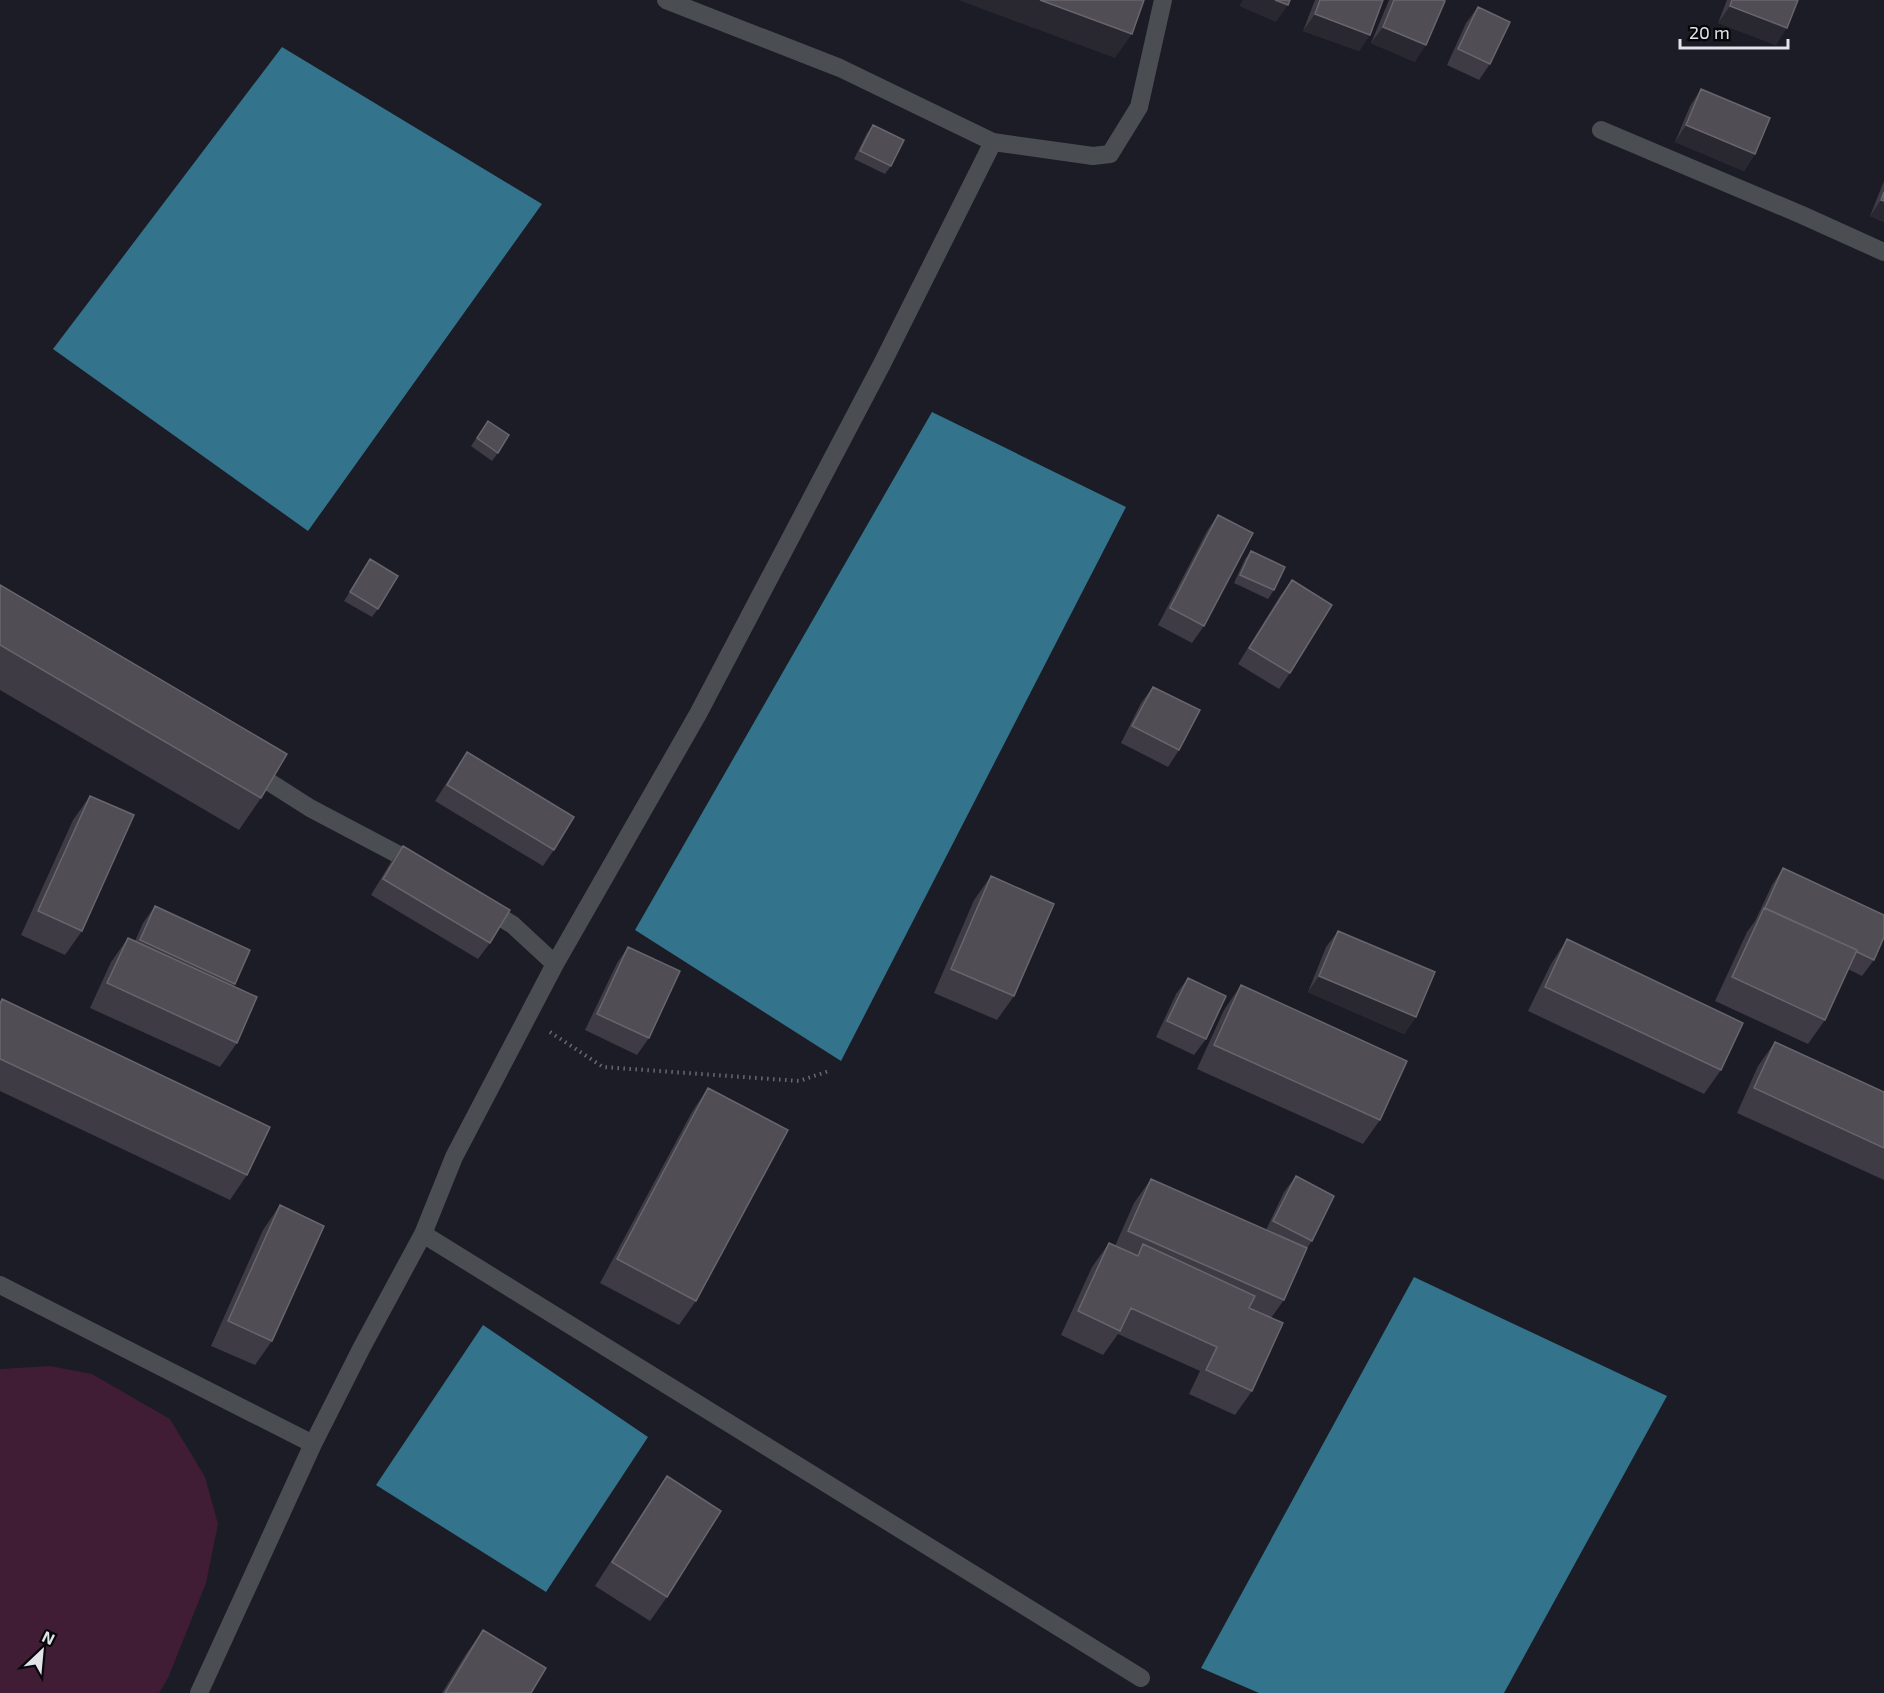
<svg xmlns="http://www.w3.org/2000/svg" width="1884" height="1693" font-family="'Exo 2',sans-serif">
<rect width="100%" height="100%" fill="#1b1c25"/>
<path fill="#401c35" d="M 50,1366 L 92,1374 L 170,1419 L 205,1477 L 218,1524 L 206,1583 L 168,1678 L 159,1693 L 0,1693 L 0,1369 Z"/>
<path fill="#33738b" d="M 282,47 L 542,204 L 308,531 L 53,349 Z
M 932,412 L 1126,507 L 841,1061 L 635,930 Z
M 1414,1277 L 1667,1396 L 1504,1693 L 1259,1693 L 1201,1668 Z
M 483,1325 L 648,1437 L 546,1592 L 376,1485 Z"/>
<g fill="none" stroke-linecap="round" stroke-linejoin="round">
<path stroke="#686971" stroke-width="4" stroke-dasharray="1.5 4.5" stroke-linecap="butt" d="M 550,1032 L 603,1067 L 799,1081 L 829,1071"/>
<path stroke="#4a4e52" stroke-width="18" d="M 666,0 L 840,68 L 993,142
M 1601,130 L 1802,215 L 1884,252
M 249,769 L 310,808 L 418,865
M 484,907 L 513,925 L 555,964
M 423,1234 L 1141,1678
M 0,1285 L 313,1444
M 199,1693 L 313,1444 L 362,1347 L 423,1234 L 454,1157 L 555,964 L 698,714 L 883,362 L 993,142 L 1093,156 L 1110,154 L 1139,107 L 1163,0"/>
</g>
<path fill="#3f3b44" d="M 1315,0 L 1383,0 L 1370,35 L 1359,51 L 1303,31 Z
M 1389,0 L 1441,0 L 1415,62 L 1371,43 Z
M 1727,0 L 1798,0 L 1776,45 L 1718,23 Z
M 1478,7 L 1490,64 L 1479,80 L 1447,65 L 1466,23 Z
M 1701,89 L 1755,154 L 1744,171 L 1675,142 L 1690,106 Z
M 873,125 L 891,166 L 885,174 L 854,159 L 867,133 Z
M 1884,181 L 1884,222 L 1870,216 Z
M 488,421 L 498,453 L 492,461 L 471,446 Z
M 1218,515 L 1204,626 L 1192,643 L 1158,625 L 1207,531 Z
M 1251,551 L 1274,590 L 1268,599 L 1234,583 L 1245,559 Z
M 370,559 L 378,609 L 372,617 L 344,601 Z
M 1292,580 L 1290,673 L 1279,689 L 1238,664 L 1280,596 Z
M 0,585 L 261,798 L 239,830 L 0,690 Z
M 1153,687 L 1179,750 L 1168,767 L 1121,743 L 1141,703 Z
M 467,752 L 554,850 L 543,866 L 435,801 L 456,768 Z
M 90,796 L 82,931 L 65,955 L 21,935 L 73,820 Z
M 403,846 L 490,943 L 478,959 L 371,895 L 391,862 Z
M 1783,868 L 1874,960 L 1862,976 L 1848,969 L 1825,1020 L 1808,1044 L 1715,1001 L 1747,932 L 1755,921 L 1772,885 Z
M 991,876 L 1014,996 L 997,1020 L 934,993 L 974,900 Z
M 155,906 L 235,984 L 234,986 L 237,1043 L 220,1067 L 90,1008 L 111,962 L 128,938 L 135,941 L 143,923 Z
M 1338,931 L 1416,1017 L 1404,1034 L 1308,992 L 1326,947 Z
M 1567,939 L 1721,1070 L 1704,1094 L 1528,1011 L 1551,964 Z
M 628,947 L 649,1038 L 637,1055 L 585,1030 L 617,963 Z
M 1188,978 L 1206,1039 L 1194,1055 L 1156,1037 L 1176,994 Z
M 1241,985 L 1380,1120 L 1363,1144 L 1197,1069 L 1224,1010 Z
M 2,999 L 247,1175 L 230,1200 L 0,1091 L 0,1002 Z
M 1775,1042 L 1884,1092 L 1884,1180 L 1737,1113 L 1758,1066 Z
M 708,1088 L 696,1301 L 679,1325 L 600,1283 L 692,1112 Z
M 1296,1176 L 1312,1241 L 1307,1248 L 1284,1300 L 1271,1318 L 1252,1391 L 1235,1415 L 1189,1394 L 1200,1371 L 1118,1334 L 1103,1355 L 1061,1335 L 1092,1267 L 1109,1243 L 1115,1246 L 1134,1203 L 1151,1179 L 1266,1230 L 1284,1192 Z
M 280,1205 L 272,1341 L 255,1365 L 211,1346 L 263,1230 Z
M 667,1476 L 667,1597 L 650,1621 L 595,1586 L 650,1501 Z
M 483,1630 L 531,1693 L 442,1693 L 466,1654 Z"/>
<path fill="#292730" d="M 958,0 L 1040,0 L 1132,34 L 1115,58 Z
M 1243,0 L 1275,0 L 1288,5 L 1276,22 L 1239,6 Z
M 1730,6 L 1787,28 L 1776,45 L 1718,23 Z
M 1315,14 L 1370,35 L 1359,51 L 1303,31 Z
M 1383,27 L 1426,45 L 1415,62 L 1371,43 Z
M 1686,125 L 1755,154 L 1744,171 L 1675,142 Z
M 1881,200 L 1884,201 L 1884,222 L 1870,216 Z
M 1319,976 L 1416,1017 L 1404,1034 L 1308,992 Z"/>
<path fill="#514d55" stroke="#68656d" stroke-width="1.5" d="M 1040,0 L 1144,0 L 1132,34 Z
M 1275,0 L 1290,0 L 1288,5 Z
M 1320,0 L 1383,0 L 1370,35 L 1315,14 Z
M 1394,0 L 1441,0 L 1445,1 L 1426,45 L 1383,27 Z
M 1732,0 L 1798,0 L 1787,28 L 1730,6 Z
M 1478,7 L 1510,22 L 1490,64 L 1458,49 Z
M 1701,89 L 1770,118 L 1755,154 L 1686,125 Z
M 873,125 L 904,140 L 891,166 L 860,151 Z
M 1884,192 L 1884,201 L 1881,200 Z
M 488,421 L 509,435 L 498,453 L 477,438 Z
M 1218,515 L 1253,533 L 1204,626 L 1170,608 Z
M 1251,551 L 1285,567 L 1274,590 L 1240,575 Z
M 370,559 L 398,576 L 378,609 L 350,592 Z
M 1292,580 L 1332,605 L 1290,673 L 1249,648 Z
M 0,585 L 287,754 L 261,798 L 0,645 Z
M 1153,687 L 1200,710 L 1179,750 L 1132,726 Z
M 467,752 L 574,817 L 554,850 L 447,785 Z
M 90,796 L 134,815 L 82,931 L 38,911 Z
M 403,846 L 510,910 L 490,943 L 383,879 Z
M 1783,868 L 1884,915 L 1884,937 L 1874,960 L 1857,952 L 1857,950 L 1765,908 Z
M 991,876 L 1054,904 L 1014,996 L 951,969 Z
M 155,906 L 250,950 L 235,984 L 140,940 Z
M 1764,908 L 1857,950 L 1825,1020 L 1732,977 Z
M 1338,931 L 1435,972 L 1416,1017 L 1319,976 Z
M 128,938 L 257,997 L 237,1043 L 107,983 Z
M 1567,939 L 1743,1023 L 1721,1070 L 1545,987 Z
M 628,947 L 680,971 L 649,1038 L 597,1014 Z
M 1188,978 L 1226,996 L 1206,1039 L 1167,1021 Z
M 1241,985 L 1407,1061 L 1380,1120 L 1214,1045 Z
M 2,999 L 270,1127 L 247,1175 L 0,1059 L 0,1004 Z
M 1775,1042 L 1884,1092 L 1884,1148 L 1754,1088 Z
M 708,1088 L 788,1130 L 696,1301 L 617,1259 Z
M 1296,1176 L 1334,1196 L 1312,1241 L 1273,1221 Z
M 1151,1179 L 1307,1248 L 1284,1300 L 1128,1231 Z
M 280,1205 L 324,1226 L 272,1341 L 228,1321 Z
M 1109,1243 L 1138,1256 L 1143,1244 L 1255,1296 L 1249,1308 L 1283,1323 L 1252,1391 L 1206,1370 L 1217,1347 L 1131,1308 L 1120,1331 L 1078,1311 Z
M 667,1476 L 721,1511 L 667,1597 L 612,1562 Z
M 483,1630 L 546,1668 L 531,1693 L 445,1693 Z"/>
<g transform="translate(42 1651) rotate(26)" stroke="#06070a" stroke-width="4.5" paint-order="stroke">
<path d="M0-4.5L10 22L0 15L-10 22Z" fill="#e3e4ea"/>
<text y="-9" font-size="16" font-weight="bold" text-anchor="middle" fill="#e3e4ea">N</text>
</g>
<path d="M1680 39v9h108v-9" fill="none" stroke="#e3e4ea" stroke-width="3"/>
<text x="1689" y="39" font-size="18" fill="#e3e4ea" stroke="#06070a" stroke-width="4.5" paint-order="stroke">20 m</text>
</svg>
